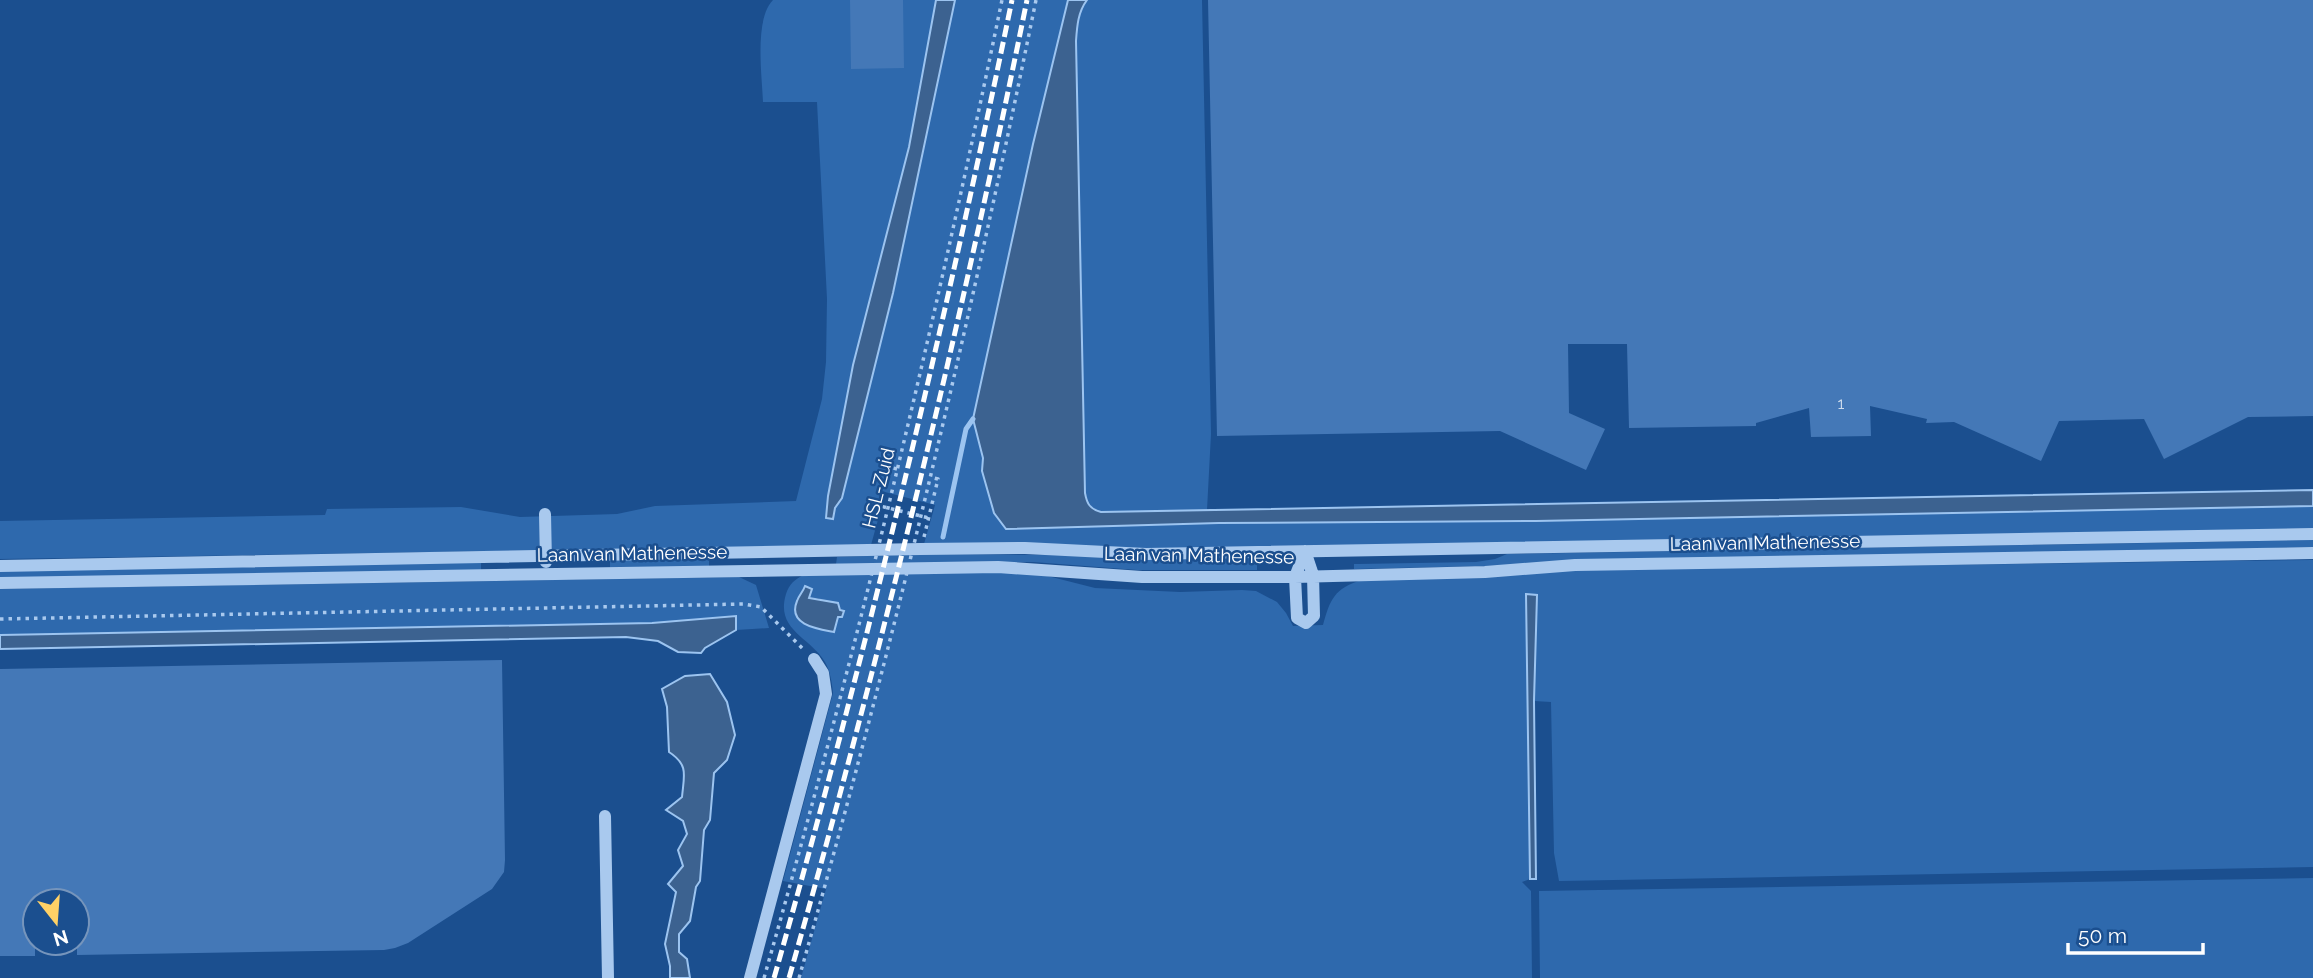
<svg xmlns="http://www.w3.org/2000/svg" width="2313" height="978" font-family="Raleway,sans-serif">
<rect width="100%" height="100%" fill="#1b4f8f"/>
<path fill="#2e69ad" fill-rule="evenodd" d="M 773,0 L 936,0 L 909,147 L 853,365 L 828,495 L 827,518 L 842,498 L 893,293 L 955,0 L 1068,0 L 1033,144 L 973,419 L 983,458 L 982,471 L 994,513 L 999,521 C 1437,525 1875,514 2313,506 L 2313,530 L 1161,550 L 924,544 L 935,505 L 881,491 L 877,508 L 881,509 L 871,545 L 0,559 L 0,521 L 325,515 L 327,509 L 461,507 L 520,517 L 617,514 L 655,506 L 796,501 L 822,399 L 826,362 L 827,299 L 817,102 L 763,102 C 762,76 754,19 773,0 Z
M 1087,0 L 1202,0 L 1211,434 L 1207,510 L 1100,512 L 1092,509 L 1085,493 L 1076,41 C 1077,26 1078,12 1087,0 Z
M 2313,540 L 2313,547 L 1354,569 L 1354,564 L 1357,564 L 1476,562 L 1495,559 L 1507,554 Z
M 923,554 L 1257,557 L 1257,570 L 1137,570 L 1033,562 L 836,564 L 837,557 Z
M 709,558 L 709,567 L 610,569 L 610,560 Z
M 2313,560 L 2313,867 L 1559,881 L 1554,853 L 1551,702 L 1534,701 L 1537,596 L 1527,594 L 1530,879 L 1522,882 L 1531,891 L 1532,978 L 801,978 L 826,889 L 783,881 L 833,693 C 832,682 830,671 825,662 C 810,637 775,630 786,594 C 789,584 795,579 804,575 L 1032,572 L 1095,588 L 1180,592 L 1242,590 L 1256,591 L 1277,602 L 1286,613 L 1293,626 L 1323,625 C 1330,600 1334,588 1362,580 L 1570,570 ZM 805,586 L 809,598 L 818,598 L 844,611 L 838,616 L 796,616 L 798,598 L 802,595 Z
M 481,562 L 481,571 L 0,579 L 0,570 Z
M 739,577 L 756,585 L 769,628 L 736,630 L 735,616 L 652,623 L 0,635 L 0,589 Z
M 2313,878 L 2313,978 L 1540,978 L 1539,891 Z"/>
<path fill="#3c6290" stroke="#9cc4f0" stroke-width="2" d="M 936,0 L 955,0 L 893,293 L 842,498 L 835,508 L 833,519 L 826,518 L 828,496 L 853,365 L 909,147 Z
M 1068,0 L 1087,0 C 1078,12 1077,26 1076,41 L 1085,493 C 1087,504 1090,509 1101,512 L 2313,490 L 2313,506 L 1536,521 L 1219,523 L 1006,529 L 994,513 L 982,471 L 983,458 L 973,419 L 1033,144 Z
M 805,586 L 812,589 L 809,598 L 838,603 L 840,610 L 844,611 L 842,617 L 838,617 L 834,632 C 818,629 787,625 797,601 C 799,595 803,592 805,586 Z
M 1526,594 L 1537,595 L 1534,701 L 1536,879 L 1530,879 Z
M 736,616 L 736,630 L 705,648 L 701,653 L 678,652 L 658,641 L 626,637 L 0,649 L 0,635 L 652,623 Z
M 710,674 L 727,702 L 735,735 L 727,760 L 714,773 L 710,820 L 704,830 L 700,881 L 696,887 L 690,921 L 679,934 L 679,952 L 687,959 L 690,978 L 670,978 L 670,966 L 665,944 L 676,892 L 668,884 L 683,866 L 678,850 L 687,834 L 683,821 L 666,810 L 682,797 C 684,775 689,765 669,752 L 667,707 L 662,689 L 685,676 Z"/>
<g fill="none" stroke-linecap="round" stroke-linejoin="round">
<path stroke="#9cc4f0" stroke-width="5" d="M 943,537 L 966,429 L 973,419"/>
</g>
<path fill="#4478b7" d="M 850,0 L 903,0 L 904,68 L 851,69 Z
M 1208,0 L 2313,0 L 2313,416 L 2248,417 L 2164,459 L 2144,419 L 2059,421 L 2041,461 L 1954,422 L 1926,423 L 1927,419 L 1870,406 L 1871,436 L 1811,437 L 1809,408 L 1756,423 L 1756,426 L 1629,428 L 1627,344 L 1568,344 L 1569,413 L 1605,429 L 1586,470 L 1500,431 L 1217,436 Z
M 502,660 L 505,860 L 504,872 L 492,889 L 408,943 L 395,948 L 384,950 L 77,955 L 77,901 L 35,901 L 35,956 L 0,956 L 0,669 Z"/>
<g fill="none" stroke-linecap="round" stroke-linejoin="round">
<path stroke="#a9c9ee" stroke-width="3.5" stroke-dasharray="3.5 5" stroke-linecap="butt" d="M 897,469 L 889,467 L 880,506 L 929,518
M 924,537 L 938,479 L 930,477
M 0,619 L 744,604 L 761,607 L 803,649"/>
<path stroke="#a9c9ee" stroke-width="12" d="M 545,514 L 546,562
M 1305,551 L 1313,575 L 1314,616 L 1306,623 L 1297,618 L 1295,577 Z
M 0,566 L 920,549 L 1025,548 L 1146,554 L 2313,534
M 0,583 L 998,567 L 1142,577 L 1295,577 L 1485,572 L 1575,565 L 2313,553
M 605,816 L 608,978
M 750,978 L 826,694 L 823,673 L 814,659"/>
<path stroke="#fff" stroke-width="5" stroke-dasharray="12 5" stroke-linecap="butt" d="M 774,978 C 866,655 944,329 1012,0
M 789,978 C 881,655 960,329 1027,0"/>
<path stroke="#a9c9ee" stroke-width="3.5" stroke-dasharray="3.5 5" stroke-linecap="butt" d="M 764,978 C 856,655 934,329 1002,0
M 799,978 C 891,655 969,329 1036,0"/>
</g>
<g text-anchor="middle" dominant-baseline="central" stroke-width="5" stroke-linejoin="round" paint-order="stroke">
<g font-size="16" fill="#d0dded">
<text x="1841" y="403">1</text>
</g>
<g font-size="19" fill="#fff" stroke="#1b4f8f">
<text transform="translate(878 488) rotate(-76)">HSL-Zuid</text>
<text transform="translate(1765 542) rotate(-1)">Laan van Mathenesse</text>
<text transform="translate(632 553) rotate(-1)">Laan van Mathenesse</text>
<text transform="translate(1199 555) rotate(1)">Laan van Mathenesse</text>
</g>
</g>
<g transform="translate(56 922) rotate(163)"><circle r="33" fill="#1b4f8f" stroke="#7695bc" stroke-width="2"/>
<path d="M0-5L12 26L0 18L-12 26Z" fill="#ffd166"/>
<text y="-10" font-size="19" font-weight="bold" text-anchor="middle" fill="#ffffff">N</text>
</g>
<path d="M2068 943v10h135v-10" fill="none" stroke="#ffffff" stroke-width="3.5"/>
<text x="2078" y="943" font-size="21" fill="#ffffff" stroke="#1b4f8f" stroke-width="5" paint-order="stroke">50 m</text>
</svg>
